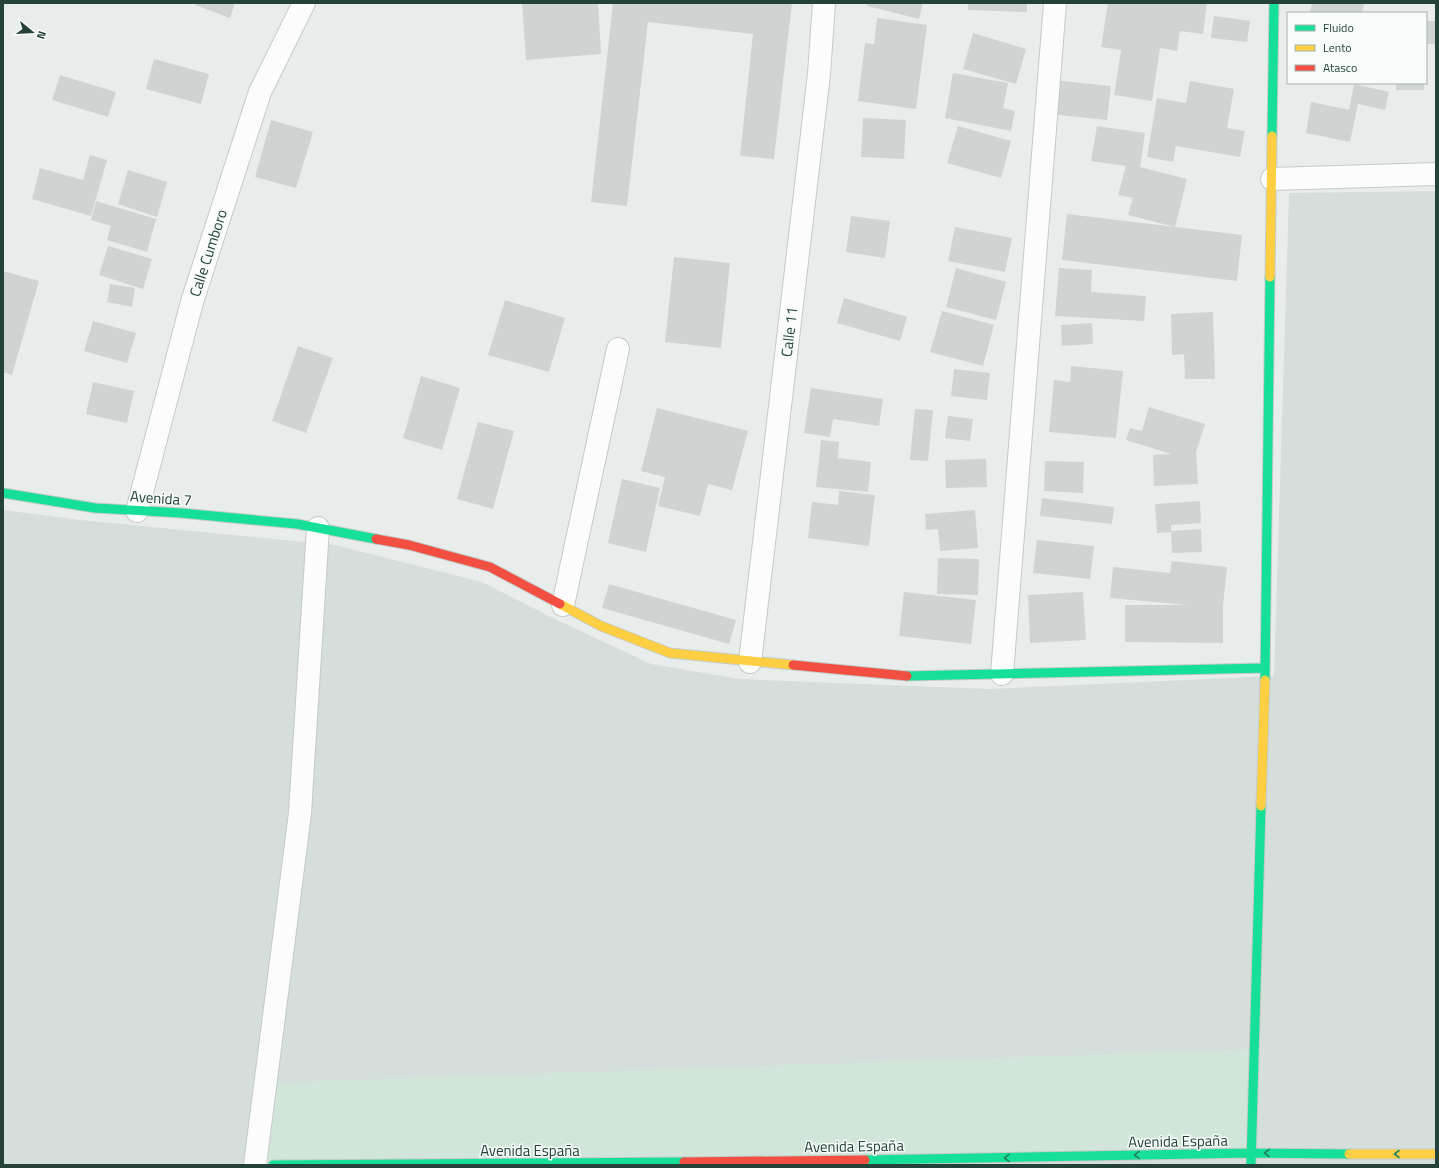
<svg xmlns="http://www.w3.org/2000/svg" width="1439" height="1168" font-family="'Titillium Web',sans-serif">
<rect width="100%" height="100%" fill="#e8edeb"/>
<path fill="#d6dedb" d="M 1436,191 L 1436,1165 L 3,1165 L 3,510 L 81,520 L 335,545 L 482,582 L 555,619 L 651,664 L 740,679 L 989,689 L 1274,676 L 1289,193 Z"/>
<path fill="#d1e6d8" d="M 1255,1049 L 1252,1153 L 255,1165 L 266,1083 Z"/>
<path fill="#cfd4d2" d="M 196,3 L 235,3 L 230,18 L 195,5 Z
M 522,3 L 598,3 L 601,54 L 526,60 Z
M 613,3 L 792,3 L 774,159 L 740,156 L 753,34 L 648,22 L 627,206 L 591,202 Z
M 868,3 L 923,3 L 919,19 L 867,6 Z
M 968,3 L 1027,3 L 1027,12 L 968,10 Z
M 1108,3 L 1207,3 L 1203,34 L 1180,31 L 1177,51 L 1160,48 L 1152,101 L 1114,95 L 1121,50 L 1101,47 Z
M 1312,3 L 1364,3 L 1362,13 L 1310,13 Z
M 1214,16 L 1250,21 L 1247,42 L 1211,38 Z
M 877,18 L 927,25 L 916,109 L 858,101 L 865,43 L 874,44 Z
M 1426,21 L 1436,21 L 1436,44 L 1426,44 Z
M 973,33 L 1026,49 L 1016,84 L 963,69 Z
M 154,59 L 209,74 L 201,104 L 146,89 Z
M 953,73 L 1008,83 L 1003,108 L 1015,111 L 1011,131 L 945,118 Z
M 60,75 L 116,92 L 108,117 L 52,100 Z
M 1052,80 L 1111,86 L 1107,120 L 1049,114 Z
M 1190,81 L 1234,89 L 1227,128 L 1245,131 L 1240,157 L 1176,146 L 1173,162 L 1147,157 L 1157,98 L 1186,103 Z
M 1396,83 L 1424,83 L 1424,90 L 1396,90 Z
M 1354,84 L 1389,92 L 1385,110 L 1358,104 L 1350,142 L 1306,133 L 1311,102 L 1349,110 Z
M 863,118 L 906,120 L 904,159 L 861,157 Z
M 271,120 L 313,132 L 296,188 L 255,177 Z
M 958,126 L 1011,141 L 1001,178 L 947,163 Z
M 1097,126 L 1145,133 L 1140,167 L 1187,179 L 1175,227 L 1128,215 L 1133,198 L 1118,195 L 1126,166 L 1091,161 Z
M 90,155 L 107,160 L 91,216 L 32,199 L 40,168 L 83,180 Z
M 128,170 L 167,182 L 157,217 L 118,204 Z
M 96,201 L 156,219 L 147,252 L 107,240 L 111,226 L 91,220 Z
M 1067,214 L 1242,235 L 1237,281 L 1062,260 Z
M 851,216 L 890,221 L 885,258 L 846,252 Z
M 955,227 L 1012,238 L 1005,272 L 948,261 Z
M 108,246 L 152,259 L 143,289 L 99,275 Z
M 674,257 L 730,263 L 721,348 L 665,342 Z
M 956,268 L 1006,282 L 996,320 L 946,307 Z
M 1059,268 L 1092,270 L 1091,292 L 1146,296 L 1144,321 L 1055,316 Z
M 3,271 L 39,281 L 12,375 L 3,372 Z
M 110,284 L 135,288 L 132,307 L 107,302 Z
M 844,298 L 907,317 L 900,341 L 837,323 Z
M 505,300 L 565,318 L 549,372 L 488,355 Z
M 942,311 L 994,325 L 983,366 L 930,352 Z
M 1213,312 L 1215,379 L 1185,379 L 1184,354 L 1172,355 L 1171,314 Z
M 93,321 L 136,333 L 127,363 L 84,351 Z
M 1092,323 L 1093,344 L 1062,346 L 1061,325 Z
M 298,346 L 333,358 L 306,433 L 272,421 Z
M 1071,366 L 1123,371 L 1116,438 L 1049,432 L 1054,380 L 1070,382 Z
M 954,369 L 990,373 L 987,400 L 951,396 Z
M 421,376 L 460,388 L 442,450 L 403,438 Z
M 93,382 L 134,391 L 127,423 L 86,414 Z
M 811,388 L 883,399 L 879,426 L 833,419 L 830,437 L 804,433 Z
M 1149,407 L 1205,424 L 1196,452 L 1198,484 L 1154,486 L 1153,455 L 1171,454 L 1126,440 L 1130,428 L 1142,431 Z
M 657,408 L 748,431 L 732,490 L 708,484 L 700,516 L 658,506 L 665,477 L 641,471 Z
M 915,409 L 933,410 L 928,461 L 910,460 Z
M 948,416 L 973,419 L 970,441 L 945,438 Z
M 478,422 L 514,431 L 493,509 L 457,499 Z
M 821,440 L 839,442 L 838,458 L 871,462 L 868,492 L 816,487 Z
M 986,459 L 987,487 L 946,488 L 945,460 Z
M 1045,461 L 1084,462 L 1083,493 L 1044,491 Z
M 622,479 L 660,488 L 646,552 L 608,543 Z
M 839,491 L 875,495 L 869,546 L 808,538 L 812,502 L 838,505 Z
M 1042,498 L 1114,507 L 1112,524 L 1040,516 Z
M 1200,501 L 1201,523 L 1171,525 L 1171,531 L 1201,529 L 1202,552 L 1172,553 L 1171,532 L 1157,533 L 1155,504 Z
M 975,510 L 978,548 L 940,551 L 938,529 L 926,530 L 925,514 Z
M 1037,540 L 1094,546 L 1090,579 L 1033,573 Z
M 938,558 L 979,559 L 978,595 L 937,594 Z
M 1172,561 L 1227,567 L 1223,606 L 1223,643 L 1125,642 L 1125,605 L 1188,605 L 1110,598 L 1113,567 L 1170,573 Z
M 609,584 L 736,620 L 729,644 L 602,608 Z
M 904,592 L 976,600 L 971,644 L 899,636 Z
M 1083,592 L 1086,640 L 1030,643 L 1028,595 Z"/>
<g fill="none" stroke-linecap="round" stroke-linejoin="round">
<defs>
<path id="street" d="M 1272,179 L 1436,174
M 137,511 L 192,302 L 260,92 L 304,3
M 563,605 L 618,349
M 750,662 L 819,74 L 824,3
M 1002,674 L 1055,3
M 255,1165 L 300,813 L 318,528"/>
<path id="fast" d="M 1272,136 L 1274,3
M 3,493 L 95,508 L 181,513 L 297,524 L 376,539
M 907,676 L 1265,668
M 1265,680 L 1270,277
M 865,1160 L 1252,1153 L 1349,1154
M 273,1165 L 684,1162
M 1251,1165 L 1261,806"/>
<path id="slow" d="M 1270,277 L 1272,136
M 560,604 L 601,626 L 670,653 L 793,665
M 1261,806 L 1265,680
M 1349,1154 L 1436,1154"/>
<path id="jam" d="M 376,539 L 409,545 L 490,567 L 560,604
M 793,665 L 907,676
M 684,1162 L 865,1160"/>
</defs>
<use href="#street" stroke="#c5cac8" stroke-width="24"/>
<use href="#fast" stroke="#c3cbc8" stroke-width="11"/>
<use href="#slow" stroke="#c3cbc8" stroke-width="11"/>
<use href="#jam" stroke="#c3cbc8" stroke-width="11"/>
<use href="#street" stroke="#fcfcfc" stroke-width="22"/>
<use href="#fast" stroke="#16e098" stroke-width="9"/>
<use href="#slow" stroke="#ffcf43" stroke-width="9"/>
<use href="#jam" stroke="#f24e42" stroke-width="9"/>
</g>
<defs><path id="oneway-chevron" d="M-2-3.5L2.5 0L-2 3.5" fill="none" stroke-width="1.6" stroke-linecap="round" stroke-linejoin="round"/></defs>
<g stroke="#1e8160">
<use href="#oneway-chevron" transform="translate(1267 1153) rotate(-180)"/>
<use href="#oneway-chevron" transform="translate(1397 1154) rotate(-180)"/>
<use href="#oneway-chevron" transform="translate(1137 1155) rotate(179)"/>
<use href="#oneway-chevron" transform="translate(1007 1158) rotate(179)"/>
</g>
<g text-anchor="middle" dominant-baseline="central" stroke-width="3" stroke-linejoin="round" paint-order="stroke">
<g font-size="15" fill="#24423a" stroke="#f7fbf9">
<text transform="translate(208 253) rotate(-72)">Calle Cumboro</text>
<text transform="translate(789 332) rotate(-83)">Calle 11</text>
<text transform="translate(161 498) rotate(4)">Avenida 7</text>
<text transform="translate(1178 1141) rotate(-1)">Avenida España</text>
<text transform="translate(854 1146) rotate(-1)">Avenida España</text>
<text x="530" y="1150">Avenida España</text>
</g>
</g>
<rect width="1439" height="1168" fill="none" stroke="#24423a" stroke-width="8"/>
<rect x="1287" y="12" width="140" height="72" fill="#f7fbf9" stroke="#a3b1ad"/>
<rect x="1295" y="25" width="20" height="6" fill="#16e098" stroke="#a3b1ad"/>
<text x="1323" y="32" font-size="12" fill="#24423a">Fluido</text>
<rect x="1295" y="45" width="20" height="6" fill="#ffcf43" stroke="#a3b1ad"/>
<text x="1323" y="52" font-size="12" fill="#24423a">Lento</text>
<rect x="1295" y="65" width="20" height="6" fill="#f24e42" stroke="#a3b1ad"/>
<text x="1323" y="72" font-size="12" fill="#24423a">Atasco</text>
<g transform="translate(32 32) rotate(108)" stroke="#f7fbf9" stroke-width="3" paint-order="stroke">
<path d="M0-3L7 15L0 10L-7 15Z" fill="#24423a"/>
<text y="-6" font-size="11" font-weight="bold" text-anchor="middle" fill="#24423a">N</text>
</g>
</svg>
